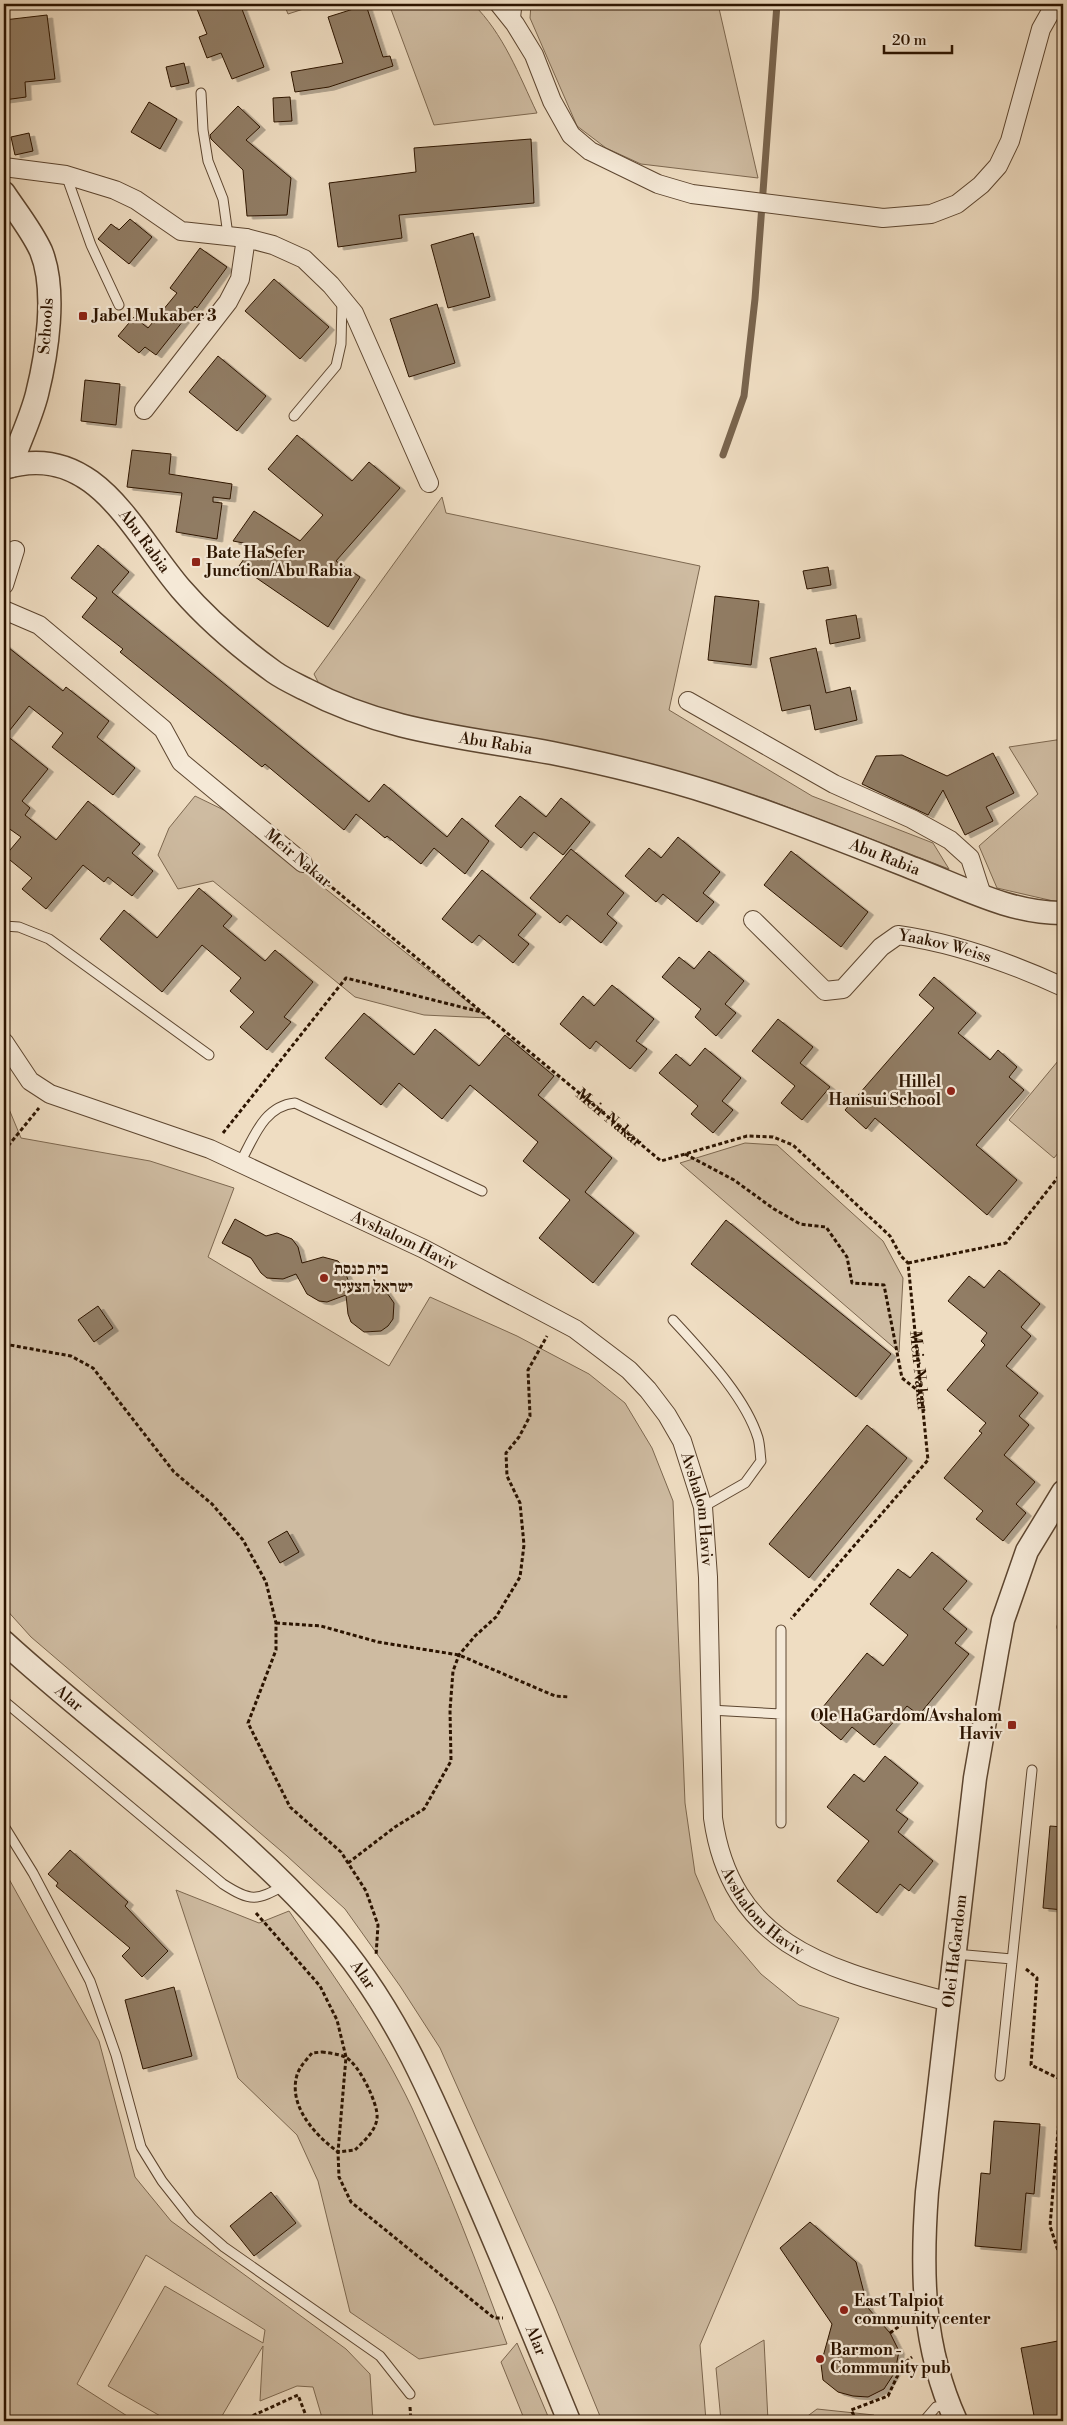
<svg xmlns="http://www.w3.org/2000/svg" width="1067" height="2425" font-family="'Libre Bodoni','Frank Ruhl Libre',serif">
<defs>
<filter id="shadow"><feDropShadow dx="5.5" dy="3" stdDeviation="0" flood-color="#0004"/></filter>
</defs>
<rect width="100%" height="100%" fill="#efddc2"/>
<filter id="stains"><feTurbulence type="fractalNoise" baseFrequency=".004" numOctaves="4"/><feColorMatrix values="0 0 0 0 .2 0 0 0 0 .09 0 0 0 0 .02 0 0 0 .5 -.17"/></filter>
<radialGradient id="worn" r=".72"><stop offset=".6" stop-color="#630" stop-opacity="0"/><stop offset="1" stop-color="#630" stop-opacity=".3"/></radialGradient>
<path fill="#cebba1" stroke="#7d6850" d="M 284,4 L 319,4 L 288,14 Z
M 389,4 L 473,4 C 503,33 519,75 537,113 L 434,125 Z
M 531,4 L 718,4 L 758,178 L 641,164 L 606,148 L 577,126 L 530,18 Z
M 442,497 L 446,513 L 700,566 L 669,710 L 812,796 L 933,843 L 949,869 L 764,798 L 637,762 L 394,715 L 320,686 L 314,674 Z
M 1063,739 L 1063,902 L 1062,903 L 997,888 L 979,846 L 1038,794 L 1009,747 Z
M 195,796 L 230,813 L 488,1018 L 424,1015 L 355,997 L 213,881 L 178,889 L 158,855 L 169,828 Z
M 1063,1055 L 1063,1147 L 1054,1158 L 1009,1120 Z
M 4,1097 L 21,1138 L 150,1161 L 234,1188 L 208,1257 L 389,1366 L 430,1297 L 517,1336 L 589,1374 L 625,1403 L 652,1448 L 673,1501 L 685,1803 L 695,1873 L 715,1920 L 761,1974 L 799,2005 L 839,2018 L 700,2345 L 706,2421 L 602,2421 L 555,2306 L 440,2048 L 400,1986 L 345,1909 L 287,1856 L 31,1637 L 4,1607 Z
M 745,1143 L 777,1145 L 883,1241 L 903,1278 L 899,1352 L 680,1163 Z
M 4,1870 L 99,2041 L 135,2177 L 171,2221 L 346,2349 L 370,2374 L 373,2421 L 323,2421 L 313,2387 L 297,2386 L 260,2401 L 263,2346 L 219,2421 L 169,2421 L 108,2386 L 165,2286 L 263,2343 L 265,2330 L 146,2255 L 77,2384 L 135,2421 L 4,2421 Z
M 176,1890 L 259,1923 L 289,1911 C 333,1975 379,2038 412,2108 C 447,2185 478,2265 507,2344 L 419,2359 L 350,2312 L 318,2181 L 297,2135 L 238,2078 Z
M 764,2340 L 768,2421 L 721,2421 L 716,2368 Z
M 517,2343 L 550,2421 L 525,2421 L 501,2362 Z
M 817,2409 L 874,2415 L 875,2421 L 801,2421 Z"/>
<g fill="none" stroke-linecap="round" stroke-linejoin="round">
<path stroke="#79644d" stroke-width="7" d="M 723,455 L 744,396 L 755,299 L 777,4"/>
</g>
<path fill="#917d65" stroke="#2c1400" filter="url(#shadow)" d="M 195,4 L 240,4 L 264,67 L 232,79 L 221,53 L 207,58 L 199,37 L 207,34 Z
M 366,5 L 383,57 L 390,56 L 393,66 L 329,87 L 295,92 L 291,72 L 343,63 L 328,17 Z
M 47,15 L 55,79 L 25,82 L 26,97 L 4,100 L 4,20 Z
M 184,63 L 189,83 L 171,87 L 166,67 Z
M 290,97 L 292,121 L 274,122 L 273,98 Z
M 149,102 L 177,119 L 160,149 L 131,132 Z
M 238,106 L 260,127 L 246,140 L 291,178 L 287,215 L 247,216 L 243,170 L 211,139 L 210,135 Z
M 29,133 L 33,151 L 15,155 L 11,137 Z
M 531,139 L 534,203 L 399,215 L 402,238 L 338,247 L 329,183 L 416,172 L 414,148 Z
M 130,219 L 152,237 L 129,264 L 98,239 L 111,224 L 119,230 Z
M 473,233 L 490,297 L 448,308 L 431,245 Z
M 200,248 L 227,267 L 197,308 L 195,306 L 156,355 L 145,347 L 139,353 L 118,336 L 134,317 L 148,328 L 177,293 L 170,288 Z
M 274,279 L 329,327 L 300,359 L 245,311 Z
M 437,304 L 455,363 L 409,377 L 390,319 Z
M 218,356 L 266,396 L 237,431 L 189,392 Z
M 85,380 L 120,384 L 116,425 L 81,421 Z
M 297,435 L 352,481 L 369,462 L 400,488 L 336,561 L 360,577 L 328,627 L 239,566 L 254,545 L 233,541 L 254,511 L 300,541 L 323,515 L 268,469 Z
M 132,450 L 171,454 L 169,474 L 232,484 L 230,499 L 213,497 L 213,502 L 222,503 L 217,539 L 176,532 L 182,493 L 127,487 Z
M 98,545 L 129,572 L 112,592 L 369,802 L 384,784 L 447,837 L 462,818 L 489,841 L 465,874 L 434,848 L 421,864 L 387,836 L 385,838 L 356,814 L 344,830 L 265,764 L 262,767 L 120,652 L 123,649 L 82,617 L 97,598 L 71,578 Z
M 828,567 L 831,585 L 807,589 L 803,571 Z
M 715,596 L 759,601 L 751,665 L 708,660 Z
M 856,615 L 860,638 L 830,644 L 826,620 Z
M 4,644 L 63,691 L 66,687 L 109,721 L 97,737 L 135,768 L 113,795 L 52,747 L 63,733 L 29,706 L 6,735 L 48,769 L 22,801 L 30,808 L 25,815 L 56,840 L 88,801 L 140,844 L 132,853 L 153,871 L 132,896 L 108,877 L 104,882 L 83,865 L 46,909 L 22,889 L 32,878 L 5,856 L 21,837 L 4,825 Z
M 816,648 L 826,693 L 850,687 L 857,720 L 815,730 L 810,705 L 782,711 L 770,658 Z
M 993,753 L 1014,793 L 986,807 L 993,821 L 965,835 L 943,790 L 928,815 L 862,784 L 876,756 L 902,755 L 947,776 Z
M 520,796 L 546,817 L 561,798 L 590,822 L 563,855 L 534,832 L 521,848 L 495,826 Z
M 678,837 L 720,872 L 703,893 L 714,902 L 697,922 L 663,894 L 656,902 L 625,876 L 649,848 L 661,858 Z
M 571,849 L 624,893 L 607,914 L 617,923 L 601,943 L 567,915 L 560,923 L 530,898 Z
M 791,851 L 868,912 L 841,947 L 764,885 Z
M 482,870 L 536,914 L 518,935 L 529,944 L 513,963 L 479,935 L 472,943 L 442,919 Z
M 199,888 L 232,916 L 223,926 L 265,961 L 275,950 L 313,982 L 284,1017 L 291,1022 L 267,1050 L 240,1027 L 254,1012 L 230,991 L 241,978 L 202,945 L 162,992 L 100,939 L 124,910 L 157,938 Z
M 709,951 L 744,981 L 725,1004 L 736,1013 L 716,1036 L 695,1017 L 701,1009 L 662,977 L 679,957 L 694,969 Z
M 934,977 L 976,1013 L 958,1033 L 990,1060 L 998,1050 L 1017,1067 L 1009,1077 L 1024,1090 L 976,1145 L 1017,1180 L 987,1215 L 875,1118 L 866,1129 L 845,1110 L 934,1008 L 919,995 Z
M 612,985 L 654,1019 L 636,1041 L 647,1049 L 630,1069 L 596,1041 L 590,1049 L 560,1024 L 583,996 L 594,1006 Z
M 364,1013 L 414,1055 L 435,1029 L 479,1066 L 505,1035 L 554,1076 L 538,1095 L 612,1158 L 585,1192 L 634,1233 L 593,1283 L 539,1238 L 570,1200 L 523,1161 L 538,1142 L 470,1085 L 442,1119 L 399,1083 L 381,1105 L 325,1058 Z
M 778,1019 L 813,1047 L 800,1063 L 830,1087 L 802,1120 L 781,1103 L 795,1086 L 752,1051 Z
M 705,1048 L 741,1078 L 722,1101 L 733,1110 L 713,1133 L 691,1114 L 698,1106 L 659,1073 L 676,1054 L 690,1066 Z
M 235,1219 L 266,1236 L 277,1233 L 292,1239 L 298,1247 L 302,1263 L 323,1257 L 338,1261 L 344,1268 L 351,1289 L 369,1285 L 385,1290 L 394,1303 L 393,1319 L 388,1326 L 381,1331 L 364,1332 L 351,1322 L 348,1314 L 346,1295 L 327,1302 L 319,1301 L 307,1294 L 296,1274 L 283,1279 L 267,1278 L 261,1273 L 251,1258 L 222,1243 Z
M 726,1220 L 891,1354 L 856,1397 L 691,1264 Z
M 999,1270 L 1040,1304 L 1021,1327 L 1031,1336 L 1006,1366 L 1038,1393 L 1019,1416 L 1029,1425 L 1004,1455 L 1035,1482 L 1016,1504 L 1026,1513 L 1003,1541 L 976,1519 L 983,1511 L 944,1478 L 982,1433 L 979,1431 L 986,1423 L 947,1390 L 985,1345 L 981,1341 L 987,1333 L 948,1301 L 969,1276 L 984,1288 Z
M 98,1306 L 113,1328 L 94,1342 L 78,1320 Z
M 867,1425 L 907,1458 L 809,1578 L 769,1544 Z
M 287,1531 L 299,1552 L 280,1563 L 268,1542 Z
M 932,1552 L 967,1581 L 943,1609 L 967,1629 L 955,1643 L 969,1654 L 919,1715 L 907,1706 L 874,1745 L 852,1727 L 841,1740 L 814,1718 L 867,1653 L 883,1666 L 908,1635 L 870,1604 L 898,1569 L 910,1578 Z
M 885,1756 L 918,1783 L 896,1810 L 908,1819 L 898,1832 L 933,1861 L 909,1891 L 900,1884 L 877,1913 L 837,1881 L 869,1841 L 827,1807 L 854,1774 L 864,1782 Z
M 1050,1826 L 1063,1827 L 1063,1910 L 1043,1908 Z
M 70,1850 L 128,1902 L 125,1906 L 168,1951 L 142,1977 L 122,1956 L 130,1948 L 56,1886 L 58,1883 L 48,1874 Z
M 174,1987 L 192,2056 L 143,2069 L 125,2000 Z
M 994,2121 L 1040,2124 L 1034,2194 L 1026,2193 L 1021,2250 L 975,2246 L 981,2173 L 990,2174 Z
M 271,2192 L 296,2223 L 254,2256 L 230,2226 Z
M 810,2222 L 856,2262 L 868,2308 L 890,2333 L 899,2351 L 895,2372 L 884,2389 L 868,2397 L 853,2396 L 838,2392 L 823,2380 L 821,2364 L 832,2324 L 780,2248 Z
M 1063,2340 L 1063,2421 L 1035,2421 L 1021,2348 Z"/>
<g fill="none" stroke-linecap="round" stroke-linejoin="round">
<defs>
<path id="service" d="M 515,23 L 517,4
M 201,93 L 203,130 L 208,161 L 223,199 L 228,235
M 66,175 L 91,245 L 119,305
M 294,416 L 336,366 L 341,344 L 342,300
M 4,926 L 19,927 L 49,939 L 209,1055
M 240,1163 C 254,1137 264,1106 295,1103 L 482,1191
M 673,1320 C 703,1353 745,1396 758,1438 C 760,1445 760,1454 761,1461 L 745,1483 L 703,1507
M 1062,1627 L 1063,1624
M 781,1630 L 781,1823
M 4,1701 L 223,1884 C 251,1902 256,1901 285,1885
M 710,1710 L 781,1714
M 4,1826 L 33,1873 L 90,1981 L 116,2055 L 141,2147 L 162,2181 L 192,2219 L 224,2247 L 380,2356 L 410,2394
M 955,1954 L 1012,1959
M 1000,2076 L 1032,1770
M 924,2421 L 936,2407 L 949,2405"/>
<g id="minor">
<path d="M 499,4 L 515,24 L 534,55 L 552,101 L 571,135 L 590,151 L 658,184 L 692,194 L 883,218 L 931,214 L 957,204 L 981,185 L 998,166 L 1010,141 L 1041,29 L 1055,4"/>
<path d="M 4,167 L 66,175 L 115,190 L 136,200 L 181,231 L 246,238 L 273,245 L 304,259 L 331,285 L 354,313 L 429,483"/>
<path d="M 144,410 L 228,302 L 240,279 L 246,238"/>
<path d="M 4,585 L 15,550"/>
<path d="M 4,610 L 39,625 L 163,729 L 181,762 L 303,863"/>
<path d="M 688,701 L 834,784 L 912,819 L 950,840 L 970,858 L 982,895"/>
<path id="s2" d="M 753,920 L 825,991 L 843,989 L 881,947 L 898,935 C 954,943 1011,963 1063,987"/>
<path id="s3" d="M 4,1042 L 30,1081 L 50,1094 L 210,1149 L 424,1249 L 575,1329 L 629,1370 L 648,1390 L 667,1415 L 682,1441 L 703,1507 L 708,1577 L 713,1818 C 732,1952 838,1971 949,2002"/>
</g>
<g id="tertiary">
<path d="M 4,193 C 16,211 32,231 41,251 C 57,290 47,354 37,394 C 31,418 19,442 11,466"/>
<path id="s4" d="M 4,468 C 95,440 132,532 181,589 C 207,619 241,648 274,672 C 284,679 295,684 305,689 C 386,732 465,737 552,753 C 607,764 661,777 714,794 C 782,816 849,843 915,869 C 962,887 1012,914 1063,913"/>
<path id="s5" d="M 4,1642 C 109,1738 230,1820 325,1927 C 392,2002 429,2089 468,2180 C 503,2260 536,2340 569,2421"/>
<path id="s6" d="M 956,2421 C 922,2346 921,2273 927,2192 L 975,1778 L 997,1652 L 1003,1620 L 1027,1551 L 1063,1492"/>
</g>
</defs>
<use href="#service" stroke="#5d4630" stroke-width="11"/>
<use href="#minor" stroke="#5d4630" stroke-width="20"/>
<use href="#tertiary" stroke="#5d4630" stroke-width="25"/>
<g stroke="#2c1400" stroke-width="3" stroke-dasharray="4 2.5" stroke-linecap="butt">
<path id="s1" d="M 317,875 L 661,1161 L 747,1136 L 773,1137 L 793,1145 L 890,1236 L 901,1256 L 908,1263 L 928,1460 L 791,1619"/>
<path d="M 223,1133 L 346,978 L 481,1012"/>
<path d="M 4,1151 L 39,1108"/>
<path d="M 685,1154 L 734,1180 L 774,1209 L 800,1224 L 826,1227 L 847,1257 L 852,1283 L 884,1285 L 902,1378 L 921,1393"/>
<path d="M 908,1263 L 1006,1243 L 1063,1171"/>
<path d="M 4,1344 L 71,1356 L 93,1368 L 174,1472 L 212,1504 L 243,1540 L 266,1582 L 276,1623 L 276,1650 L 248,1723 L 290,1807 L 341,1852 L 366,1891 L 378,1925 L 376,1956"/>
<path d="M 276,1623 L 321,1626 L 378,1642 L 459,1655 L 555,1696 L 569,1697"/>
<path d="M 348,1863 L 395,1827 L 424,1809 L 451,1761 L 450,1710 L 453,1671 L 459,1655 L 475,1636 L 496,1617 L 520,1577 L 524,1545 L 520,1503 L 507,1476 L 506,1453 L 519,1437 L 530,1416 L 528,1370 L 547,1336"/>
<path d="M 256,1913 L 320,1986 L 337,2020 L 346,2057 L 338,2152 L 339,2177 L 351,2202 L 494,2318 L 503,2318"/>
<path d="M 1026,1969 L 1037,1978 L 1031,2065 L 1062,2080"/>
<path d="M 322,2052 C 329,2053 339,2054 345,2057 C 358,2062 379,2105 377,2118 C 376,2131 363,2142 355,2150 L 338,2152 C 315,2135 288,2106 297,2075 C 300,2066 307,2059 312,2053 Z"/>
<path d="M 1063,2072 L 1050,2226 L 1063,2266"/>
<path d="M 890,2333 L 906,2321"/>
<path d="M 410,2407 L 411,2421"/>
<path d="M 241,2421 L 298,2395 L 308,2421"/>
<path d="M 857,2421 L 851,2410 L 888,2396 L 903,2364 L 912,2357"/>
</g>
<use href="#service" stroke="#f5e9d7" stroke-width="9"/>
<use href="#minor" stroke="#f5e9d7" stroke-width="18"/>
<use href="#tertiary" stroke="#f5e9d7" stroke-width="22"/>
</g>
<g fill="#8f2418" stroke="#f5e9d7" stroke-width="2">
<rect x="78" y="311" width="10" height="10" rx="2.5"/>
<rect x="191" y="557" width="10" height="10" rx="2.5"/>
<circle cx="951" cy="1091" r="5"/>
<circle cx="324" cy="1278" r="5"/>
<rect x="1007" y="1720" width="10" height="10" rx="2.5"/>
<circle cx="844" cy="2310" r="5"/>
<circle cx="820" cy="2359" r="5"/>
</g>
<g text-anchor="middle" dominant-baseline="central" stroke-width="4.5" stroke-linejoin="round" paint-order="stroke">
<g font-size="16" font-weight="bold" fill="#2c1400" stroke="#f5e9d7" text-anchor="start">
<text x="93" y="316">Jabel Mukaber 3</text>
<text x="206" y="553">Bate HaSefer<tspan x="206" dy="18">Junction/Abu Rabia</tspan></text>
<text x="941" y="1082" text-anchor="end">Hillel<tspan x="941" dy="18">Hanisui School</tspan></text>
<text x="334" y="1269">בית כנסת<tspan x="334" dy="18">ישראל הצעיר</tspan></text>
<text x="1002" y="1716" text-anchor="end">Ole HaGardom/Avshalom<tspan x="1002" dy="18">Haviv</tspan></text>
<text x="854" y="2301">East Talpiot<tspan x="854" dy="18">community center</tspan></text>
<text x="830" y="2350">Barmon -<tspan x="830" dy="18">Community pub</tspan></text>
</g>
<g font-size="16" fill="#2c1400" stroke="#f5e9d7">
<text transform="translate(46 326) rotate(-86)">Schools</text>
<text stroke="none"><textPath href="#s4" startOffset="172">Abu Rabia</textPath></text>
<text stroke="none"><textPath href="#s4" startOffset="592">Abu Rabia</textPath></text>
<text stroke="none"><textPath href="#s4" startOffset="998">Abu Rabia</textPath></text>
<text transform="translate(298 858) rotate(40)">Meir Nakar</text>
<text stroke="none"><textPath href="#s2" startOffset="245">Yaakov Weiss</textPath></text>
<text stroke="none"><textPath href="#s1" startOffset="380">Meir Nakar</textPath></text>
<text stroke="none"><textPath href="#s3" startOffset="455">Avshalom Haviv</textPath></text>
<text stroke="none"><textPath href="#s1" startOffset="859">Meir Nakar</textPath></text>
<text stroke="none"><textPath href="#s3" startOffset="874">Avshalom Haviv</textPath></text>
<text stroke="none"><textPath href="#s5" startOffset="86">Alar</textPath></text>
<text stroke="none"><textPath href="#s3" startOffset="1294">Avshalom Haviv</textPath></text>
<text stroke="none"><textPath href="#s6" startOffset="476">Olei HaGardom</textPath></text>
<text stroke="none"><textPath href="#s5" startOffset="491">Alar</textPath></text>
<text stroke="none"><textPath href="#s5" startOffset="896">Alar</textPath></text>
</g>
</g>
<rect width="1067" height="2425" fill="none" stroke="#efddc2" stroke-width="20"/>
<rect x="5" y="5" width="1057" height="2415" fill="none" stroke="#2c1400" stroke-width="2.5"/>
<rect x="10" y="10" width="1047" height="2405" fill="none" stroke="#2c1400"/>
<path d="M884 45v8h68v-8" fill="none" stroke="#2c1400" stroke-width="2.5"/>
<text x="892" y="45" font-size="15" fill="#2c1400" stroke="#f5e9d7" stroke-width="4" paint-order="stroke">20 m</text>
<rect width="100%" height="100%" filter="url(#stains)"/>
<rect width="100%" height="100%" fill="url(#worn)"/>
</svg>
